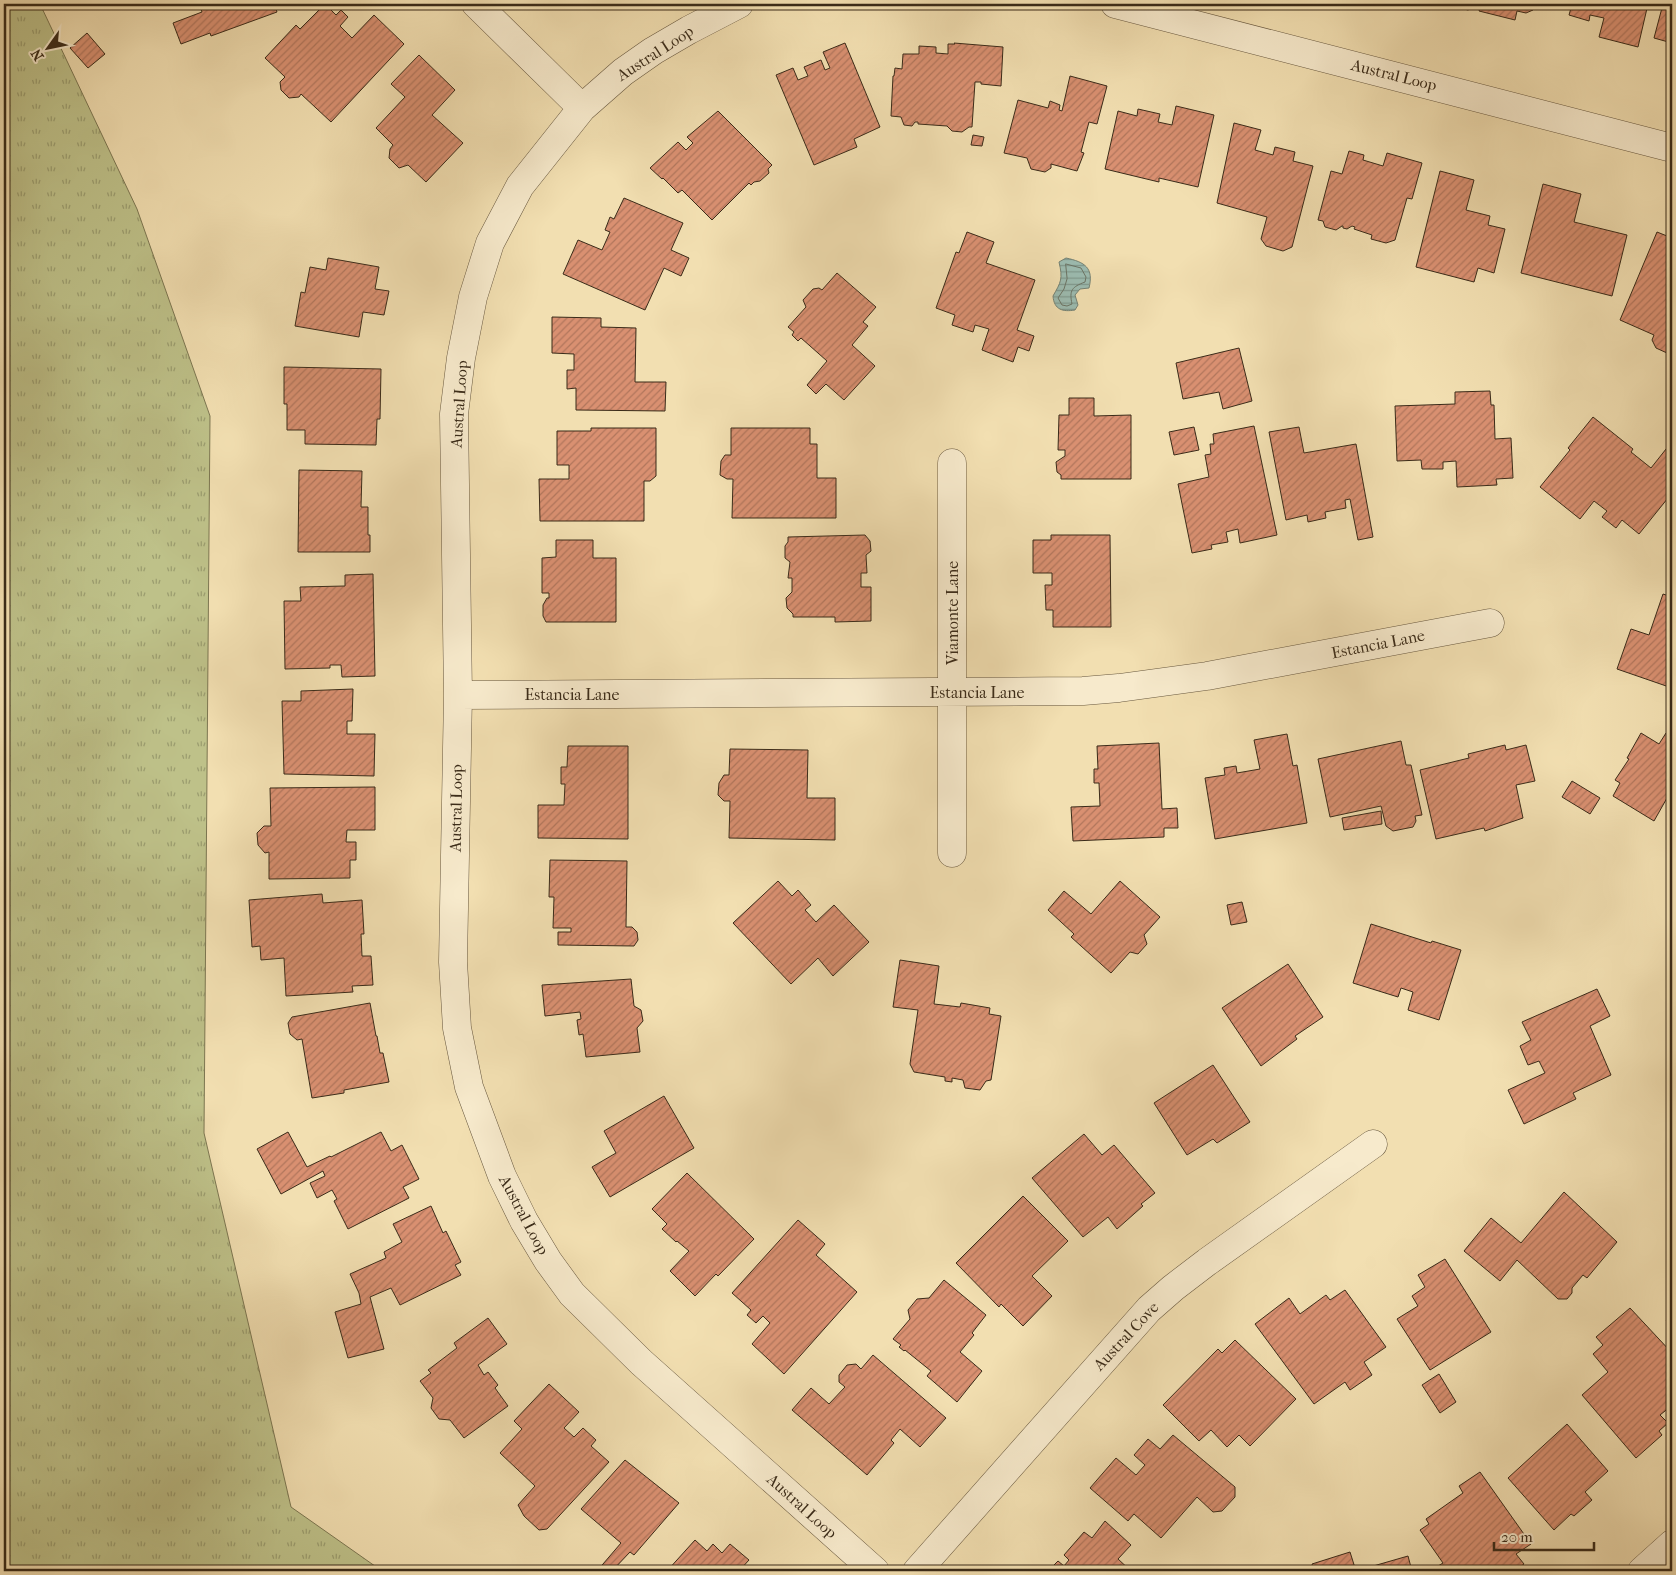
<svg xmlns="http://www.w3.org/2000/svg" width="1676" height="1575" font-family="'IM FELL French Canon',serif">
<defs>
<pattern id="park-tufts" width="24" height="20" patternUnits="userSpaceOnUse" patternTransform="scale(1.25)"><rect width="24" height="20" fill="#bec189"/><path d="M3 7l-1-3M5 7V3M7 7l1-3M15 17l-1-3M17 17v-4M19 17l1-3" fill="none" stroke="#9b9d6f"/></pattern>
<pattern id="water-rules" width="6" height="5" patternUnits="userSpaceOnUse" patternTransform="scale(1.25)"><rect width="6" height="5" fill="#9cbcb1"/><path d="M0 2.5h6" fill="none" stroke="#80998f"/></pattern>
<pattern id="building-hatch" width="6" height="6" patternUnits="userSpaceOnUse" patternTransform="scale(1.25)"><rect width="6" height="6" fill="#d99071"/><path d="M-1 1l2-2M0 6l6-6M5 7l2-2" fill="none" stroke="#b1765c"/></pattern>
</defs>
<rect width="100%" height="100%" fill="#f2dfb1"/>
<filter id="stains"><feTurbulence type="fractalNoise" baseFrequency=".004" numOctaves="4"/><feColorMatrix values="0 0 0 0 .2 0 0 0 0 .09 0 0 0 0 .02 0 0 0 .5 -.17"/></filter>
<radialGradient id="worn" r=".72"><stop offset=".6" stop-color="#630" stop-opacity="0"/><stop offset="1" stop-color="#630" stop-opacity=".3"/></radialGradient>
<path fill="url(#park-tufts)" stroke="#7c7651" d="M 4,4 L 40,4 L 137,209 L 210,416 L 204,1133 L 291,1507 L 382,1571 L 4,1571 Z"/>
<path fill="url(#water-rules)" stroke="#758274" d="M 1066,258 C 1085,262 1094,268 1089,288 L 1080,289 L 1075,295 L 1078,305 L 1075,310 C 1063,312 1054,310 1053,296 C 1061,282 1063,279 1059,262 Z"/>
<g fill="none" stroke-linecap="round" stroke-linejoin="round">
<path stroke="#6b7465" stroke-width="1" d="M 1066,264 L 1081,268 L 1086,277 L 1085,282 C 1072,287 1069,290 1072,304 L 1067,306 L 1062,305 L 1058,298 L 1064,289 L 1067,279 Z"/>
</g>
<path fill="url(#building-hatch)" stroke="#3a2b19" d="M 199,4 L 274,4 L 277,12 L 211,36 L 210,33 L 181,44 L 173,23 L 202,12 Z
M 325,4 L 336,15 L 341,10 L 348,17 L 340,26 L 352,38 L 374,15 L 404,44 L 331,122 L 301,94 L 299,97 L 289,98 L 281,90 L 280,82 L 285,77 L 265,58 L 296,25 L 300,29 Z
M 1455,4 L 1534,4 L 1533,10 L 1526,13 L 1517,11 L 1515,20 L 1479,11 L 1481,5 L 1477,5 L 1468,10 L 1457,7 Z
M 1555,4 L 1648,4 L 1638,47 L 1599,37 L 1604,18 L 1590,15 L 1589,21 L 1569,15 L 1571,8 Z
M 1663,4 L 1672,4 L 1672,43 L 1654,38 Z
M 87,33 L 105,54 L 88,68 L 70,48 Z
M 845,43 L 880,127 L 854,139 L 857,147 L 814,165 L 776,75 L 793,68 L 798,80 L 808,76 L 804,67 L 821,60 L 825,70 L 830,68 L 823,52 Z
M 954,43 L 1003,47 L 1001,86 L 981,84 L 981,82 L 975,82 L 972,127 L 969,127 L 962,132 L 952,131 L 947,126 L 918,124 L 918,122 L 915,122 L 912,126 L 904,125 L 901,117 L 891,116 L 893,76 L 894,76 L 895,68 L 902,69 L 903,54 L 919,54 L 919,46 L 936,47 L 936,53 L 948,54 L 948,44 L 955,44 Z
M 419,55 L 455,90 L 432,115 L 463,143 L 426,182 L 408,165 L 399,168 L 389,158 L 390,149 L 393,145 L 376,128 L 405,97 L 391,84 Z
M 1070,76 L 1107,86 L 1097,124 L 1089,122 L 1081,152 L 1084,153 L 1077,171 L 1051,164 L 1051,168 L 1045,172 L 1031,169 L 1027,158 L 1004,153 L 1018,100 L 1048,108 L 1050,101 L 1060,105 L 1059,110 L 1062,111 Z
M 1176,106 L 1214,115 L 1198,187 L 1159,178 L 1159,182 L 1105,169 L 1118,111 L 1137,116 L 1138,109 L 1160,114 L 1158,122 L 1172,125 Z
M 718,111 L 772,165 L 768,169 L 769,173 L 760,181 L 754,182 L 751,185 L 749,183 L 712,220 L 682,190 L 678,193 L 663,178 L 662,179 L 650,168 L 678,142 L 686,150 L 693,143 L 687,137 Z
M 1234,123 L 1261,130 L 1255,150 L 1273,155 L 1275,147 L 1295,152 L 1293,161 L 1313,166 L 1292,247 L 1283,251 L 1266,246 L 1261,239 L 1267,217 L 1217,203 Z
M 973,135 L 984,137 L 982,146 L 971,145 Z
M 1349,151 L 1364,155 L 1363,160 L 1383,166 L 1387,153 L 1422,163 L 1412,199 L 1407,198 L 1395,240 L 1386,243 L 1371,239 L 1372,235 L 1354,229 L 1355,227 L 1352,226 L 1347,229 L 1343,228 L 1343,226 L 1342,226 L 1336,230 L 1325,227 L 1323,221 L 1318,220 L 1331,171 L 1342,174 Z
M 1440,171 L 1474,180 L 1466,210 L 1490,216 L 1488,225 L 1505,229 L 1494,273 L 1478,268 L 1474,282 L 1416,267 Z
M 1543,184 L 1581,194 L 1574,222 L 1627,235 L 1612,296 L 1521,273 Z
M 624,198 L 683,223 L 671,250 L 689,258 L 681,276 L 664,268 L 645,310 L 563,274 L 578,240 L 602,250 L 610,232 L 605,230 L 610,217 L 614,219 Z
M 967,232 L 994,242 L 986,263 L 1035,280 L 1017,330 L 1034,336 L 1029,351 L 1018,347 L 1013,362 L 982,350 L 989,329 L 975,325 L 973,332 L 952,325 L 955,315 L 936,308 L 956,252 L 959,253 Z
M 1657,232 L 1672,238 L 1672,351 L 1667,353 L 1656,348 L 1652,340 L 1654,335 L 1620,320 Z
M 328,258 L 379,267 L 375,289 L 389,291 L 384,315 L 363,312 L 359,337 L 295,326 L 301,292 L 305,293 L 310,267 L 326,270 Z
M 837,273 L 876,307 L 863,322 L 868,326 L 852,345 L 875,366 L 844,400 L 826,384 L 816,394 L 807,385 L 827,361 L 801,338 L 798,341 L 792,335 L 794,332 L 788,327 L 806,307 L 803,300 L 813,289 L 819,288 L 822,290 Z
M 552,317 L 601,318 L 601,327 L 636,328 L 635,382 L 666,382 L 665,411 L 576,410 L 576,388 L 567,389 L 567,370 L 574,370 L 574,354 L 552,353 Z
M 1239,348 L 1252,401 L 1223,409 L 1219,392 L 1183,399 L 1176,363 Z
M 284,367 L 381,369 L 380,419 L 377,419 L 376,445 L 305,444 L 305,430 L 287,430 L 287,404 L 284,404 Z
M 1490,391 L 1491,405 L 1494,405 L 1495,439 L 1511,438 L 1513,478 L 1496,479 L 1497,485 L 1457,487 L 1456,461 L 1443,462 L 1443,469 L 1422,469 L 1421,460 L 1397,461 L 1395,406 L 1455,404 L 1455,392 Z
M 1069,398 L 1094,398 L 1094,416 L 1131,415 L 1131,479 L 1061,479 L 1061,475 L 1057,472 L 1056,462 L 1065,456 L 1065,450 L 1058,450 L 1059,415 L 1069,415 Z
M 1593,417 L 1633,449 L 1631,452 L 1651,468 L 1670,444 L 1672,445 L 1672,493 L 1639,534 L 1622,520 L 1616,528 L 1602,517 L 1607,511 L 1594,501 L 1580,519 L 1540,487 L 1570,450 L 1568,448 Z
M 1254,426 L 1277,535 L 1240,543 L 1238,529 L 1226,532 L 1228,542 L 1211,545 L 1212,549 L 1192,553 L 1178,484 L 1209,477 L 1205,455 L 1211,454 L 1210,444 L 1214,444 L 1213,434 Z
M 1194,427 L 1199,450 L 1174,455 L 1169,432 Z
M 1299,427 L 1304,453 L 1356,444 L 1373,537 L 1358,540 L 1350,499 L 1345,500 L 1346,508 L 1325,512 L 1326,518 L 1308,522 L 1307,515 L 1286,520 L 1269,432 Z
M 591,428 L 656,428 L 656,476 L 650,481 L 644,481 L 644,521 L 540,521 L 539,479 L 569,479 L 569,465 L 557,465 L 557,431 L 591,431 Z
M 731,428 L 810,428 L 810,444 L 817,444 L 817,478 L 836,478 L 836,518 L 732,518 L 733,479 L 727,479 L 720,475 L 721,461 L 725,455 L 731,455 Z
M 299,470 L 362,471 L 361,507 L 368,507 L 368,535 L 370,535 L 370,552 L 298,552 Z
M 865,535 L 870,541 L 871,551 L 866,555 L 867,573 L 861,573 L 861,587 L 871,587 L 871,621 L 835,622 L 835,617 L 793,617 L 793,614 L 787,608 L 786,598 L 792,592 L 792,578 L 788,578 L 790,562 L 785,558 L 785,546 L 788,542 L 788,537 Z
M 1051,535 L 1110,535 L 1111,627 L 1053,627 L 1053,610 L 1046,610 L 1045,585 L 1052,585 L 1052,573 L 1033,573 L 1033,540 L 1051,540 Z
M 556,540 L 593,540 L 593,558 L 616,558 L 616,622 L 546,622 L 543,616 L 543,605 L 547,598 L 549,598 L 549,593 L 542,593 L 542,558 L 556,557 Z
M 373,574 L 375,676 L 342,677 L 341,665 L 330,665 L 330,668 L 285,669 L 284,601 L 301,601 L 300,587 L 345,586 L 345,575 Z
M 1663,594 L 1672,597 L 1672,688 L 1617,669 L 1631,629 L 1649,635 Z
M 353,689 L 352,721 L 347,721 L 347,734 L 375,734 L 374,776 L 284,774 L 282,701 L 301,701 L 301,691 Z
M 1641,733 L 1659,744 L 1666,733 L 1672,737 L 1672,801 L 1667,798 L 1654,821 L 1613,796 L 1620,783 L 1615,780 L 1629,759 L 1627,758 Z
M 1287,734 L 1293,766 L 1297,765 L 1307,823 L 1215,839 L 1205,778 L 1225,775 L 1224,768 L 1236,766 L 1237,773 L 1260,769 L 1254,740 Z
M 1401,741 L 1406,765 L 1411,765 L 1422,815 L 1415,816 L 1416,821 L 1413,827 L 1393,831 L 1386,826 L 1381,806 L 1330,817 L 1318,759 Z
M 1159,743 L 1162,809 L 1177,808 L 1178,828 L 1164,828 L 1164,837 L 1073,841 L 1071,807 L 1100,806 L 1099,783 L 1094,783 L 1094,769 L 1098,769 L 1097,746 Z
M 1505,745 L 1506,750 L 1526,745 L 1535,781 L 1516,785 L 1523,818 L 1485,831 L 1484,828 L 1436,839 L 1420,770 L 1469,758 L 1468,754 Z
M 568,746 L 628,746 L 628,839 L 538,838 L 538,805 L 564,805 L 565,784 L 561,784 L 561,767 L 567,767 Z
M 730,749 L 808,750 L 807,798 L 835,798 L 835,840 L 729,838 L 730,801 L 724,801 L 718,795 L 719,783 L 724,775 L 729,775 Z
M 1572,781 L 1600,798 L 1590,814 L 1562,797 Z
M 375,787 L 375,830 L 347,830 L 346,842 L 356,842 L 356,860 L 350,860 L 350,878 L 269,879 L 269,852 L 265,853 L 258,845 L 257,833 L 264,826 L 271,826 L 270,788 Z
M 1381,811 L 1382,824 L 1344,830 L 1342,818 Z
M 550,860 L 627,861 L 626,927 L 632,927 L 637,932 L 638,940 L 634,946 L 558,945 L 558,932 L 571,932 L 571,928 L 553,928 L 554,897 L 549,897 Z
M 778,881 L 792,896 L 798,890 L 811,905 L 805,910 L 816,922 L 834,905 L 869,942 L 833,976 L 818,958 L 791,984 L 733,923 Z
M 1120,881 L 1160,917 L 1144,935 L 1147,944 L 1138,954 L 1130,952 L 1111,973 L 1071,937 L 1074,934 L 1048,910 L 1064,891 L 1091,914 Z
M 322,894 L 323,903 L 362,900 L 364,934 L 361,934 L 362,956 L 371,956 L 373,985 L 352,986 L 353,992 L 286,996 L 284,958 L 261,960 L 260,946 L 252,947 L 249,900 Z
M 1242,902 L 1247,922 L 1231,925 L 1227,905 Z
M 1371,924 L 1431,943 L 1432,941 L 1461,950 L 1439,1020 L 1408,1010 L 1413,992 L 1401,988 L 1398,997 L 1353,983 Z
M 900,960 L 939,966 L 934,1004 L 960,1007 L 961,1003 L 990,1008 L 989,1014 L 1001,1016 L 991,1080 L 986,1081 L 980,1090 L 965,1088 L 963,1080 L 952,1078 L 952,1082 L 945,1081 L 945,1077 L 914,1072 L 910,1064 L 918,1010 L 893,1007 Z
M 1288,964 L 1323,1017 L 1295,1036 L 1297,1039 L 1261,1066 L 1222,1008 Z
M 631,979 L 634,1006 L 641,1010 L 643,1021 L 637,1028 L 640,1052 L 586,1057 L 583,1034 L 579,1035 L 577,1020 L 581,1019 L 580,1012 L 545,1016 L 542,985 Z
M 1597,989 L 1610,1016 L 1590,1026 L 1611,1075 L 1573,1093 L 1576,1099 L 1524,1124 L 1508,1090 L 1545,1073 L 1539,1061 L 1528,1065 L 1520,1046 L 1531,1040 L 1522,1022 Z
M 370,1003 L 376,1036 L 377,1036 L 380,1053 L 383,1053 L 389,1082 L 344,1090 L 344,1093 L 312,1098 L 302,1039 L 297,1040 L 290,1034 L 288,1023 L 292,1017 Z
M 1213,1065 L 1250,1122 L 1217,1143 L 1213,1139 L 1187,1155 L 1154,1103 Z
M 664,1096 L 694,1148 L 610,1197 L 592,1167 L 616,1153 L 604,1131 Z
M 288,1132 L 307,1167 L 330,1156 L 331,1157 L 381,1132 L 391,1151 L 402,1145 L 419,1179 L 403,1187 L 409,1198 L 348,1229 L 334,1201 L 337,1199 L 332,1190 L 317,1198 L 310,1183 L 325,1176 L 323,1171 L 281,1194 L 257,1149 Z
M 1084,1134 L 1102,1155 L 1114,1145 L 1155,1193 L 1141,1204 L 1143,1206 L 1117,1229 L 1108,1217 L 1083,1237 L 1032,1178 Z
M 687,1173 L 754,1239 L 718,1276 L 716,1274 L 695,1296 L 670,1271 L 689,1251 L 677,1241 L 676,1242 L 662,1229 L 667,1224 L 652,1209 Z
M 1564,1192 L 1617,1242 L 1587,1278 L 1583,1275 L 1572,1288 L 1572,1293 L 1567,1299 L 1558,1299 L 1517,1260 L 1500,1281 L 1464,1251 L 1491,1218 L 1521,1243 Z
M 1023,1196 L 1068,1241 L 1032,1276 L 1052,1296 L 1023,1326 L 1001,1304 L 999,1307 L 956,1263 Z
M 431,1206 L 443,1233 L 446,1231 L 461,1262 L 455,1265 L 461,1275 L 400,1305 L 391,1288 L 370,1297 L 384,1349 L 348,1358 L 335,1312 L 361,1304 L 359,1293 L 350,1274 L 386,1258 L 384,1252 L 402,1242 L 393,1224 Z
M 798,1220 L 825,1244 L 816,1255 L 857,1292 L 784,1374 L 752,1344 L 770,1323 L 763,1316 L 756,1323 L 747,1315 L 751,1310 L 732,1293 Z
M 1445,1259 L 1491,1332 L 1430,1370 L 1397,1319 L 1418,1306 L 1412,1296 L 1425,1287 L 1418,1275 Z
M 944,1280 L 986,1315 L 972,1333 L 974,1335 L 960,1352 L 982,1371 L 957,1402 L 927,1376 L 931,1371 L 905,1350 L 904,1351 L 899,1347 L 901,1345 L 893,1339 L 910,1319 L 908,1310 L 917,1299 L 929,1298 Z
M 1345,1290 L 1386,1347 L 1364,1362 L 1372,1375 L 1350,1390 L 1345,1382 L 1314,1404 L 1255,1324 L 1289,1298 L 1300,1314 L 1326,1295 L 1330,1300 Z
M 1630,1308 L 1672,1353 L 1672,1410 L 1670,1407 L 1660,1415 L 1668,1423 L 1659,1431 L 1662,1435 L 1636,1458 L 1582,1395 L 1608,1372 L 1593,1354 L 1603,1345 L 1596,1337 Z
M 1672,1314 L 1672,1327 L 1666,1320 Z
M 488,1318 L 507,1344 L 478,1365 L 484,1375 L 488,1372 L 498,1385 L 495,1388 L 508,1406 L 464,1438 L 450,1420 L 439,1419 L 431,1408 L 433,1398 L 420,1381 L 431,1373 L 428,1370 L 457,1348 L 454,1343 Z
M 1235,1340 L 1296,1399 L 1250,1446 L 1239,1435 L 1227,1447 L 1211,1430 L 1199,1441 L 1163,1405 L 1218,1349 L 1222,1353 Z
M 873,1355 L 946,1418 L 920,1447 L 900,1429 L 891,1440 L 894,1443 L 867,1475 L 792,1410 L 811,1388 L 829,1404 L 845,1387 L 839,1382 L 839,1375 L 847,1365 L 856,1364 L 861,1369 Z
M 1439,1374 L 1456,1402 L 1440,1413 L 1422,1385 Z
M 549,1384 L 579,1412 L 564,1428 L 574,1437 L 583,1428 L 596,1440 L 591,1446 L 609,1462 L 547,1529 L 539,1530 L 524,1516 L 518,1505 L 535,1486 L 500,1453 L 522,1429 L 514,1421 Z
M 1567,1424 L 1608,1471 L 1585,1492 L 1592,1500 L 1574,1516 L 1571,1514 L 1554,1530 L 1508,1478 Z
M 1173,1435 L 1235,1487 L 1235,1497 L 1222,1511 L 1213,1512 L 1197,1497 L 1161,1538 L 1134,1514 L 1128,1521 L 1090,1488 L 1116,1458 L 1136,1475 L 1145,1465 L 1134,1455 L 1148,1439 L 1160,1449 Z
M 625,1460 L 679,1503 L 634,1555 L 630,1552 L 612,1571 L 597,1571 L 621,1543 L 581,1509 Z
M 1480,1472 L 1531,1544 L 1516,1554 L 1524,1564 L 1514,1571 L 1442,1571 L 1438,1566 L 1443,1563 L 1420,1530 L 1429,1524 L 1426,1519 L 1463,1493 L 1459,1486 Z
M 1105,1521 L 1131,1545 L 1118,1559 L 1131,1571 L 1048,1571 L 1058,1561 L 1064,1566 L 1069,1560 L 1064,1555 L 1084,1532 L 1092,1538 Z
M 695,1540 L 707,1551 L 713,1544 L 722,1553 L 730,1544 L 749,1560 L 739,1571 L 667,1571 Z
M 1350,1552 L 1356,1571 L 1408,1556 L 1412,1571 L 1314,1571 L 1312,1564 Z
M 1269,1566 L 1269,1569 L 1285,1568 L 1285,1571 L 1241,1571 L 1243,1571 L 1243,1568 Z"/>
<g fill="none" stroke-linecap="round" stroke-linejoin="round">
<defs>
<path id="street" d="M 476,4 L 582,108
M 739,4 L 689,30 L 653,51 L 623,72 L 582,108 L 520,186 L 490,243 L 473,297 L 461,358 L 454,414 L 458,695 L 453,962 L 457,1028 L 469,1087 L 502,1176 L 524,1221 L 548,1261 L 572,1294 L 641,1362 L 875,1571
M 1115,4 L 1672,148
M 952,463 L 952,853
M 458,695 L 1083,691 L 1119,688 L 1207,676 L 1490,623
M 917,1571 L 1149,1309 L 1173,1288 L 1207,1262 L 1373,1144
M 1642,1571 L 1672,1544"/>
</defs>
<use href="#street" stroke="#68583f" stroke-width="29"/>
<use href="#street" stroke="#f7eacc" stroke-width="28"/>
</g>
<g text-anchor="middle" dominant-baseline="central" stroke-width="4" stroke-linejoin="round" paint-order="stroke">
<g font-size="16" fill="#3a2b19" stroke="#f7eacc">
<text transform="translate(655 53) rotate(-33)">Austral Loop</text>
<text transform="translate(1394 75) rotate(14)">Austral Loop</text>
<text transform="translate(459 404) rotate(-86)">Austral Loop</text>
<text transform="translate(952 613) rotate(-90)">Viamonte Lane</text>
<text transform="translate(1378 644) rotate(-11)">Estancia Lane</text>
<text x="977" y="692">Estancia Lane</text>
<text x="572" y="694">Estancia Lane</text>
<text transform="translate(456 808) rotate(-89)">Austral Loop</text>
<text transform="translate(524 1215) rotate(62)">Austral Loop</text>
<text transform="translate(1126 1336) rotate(-47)">Austral Cove</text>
<text transform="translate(802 1506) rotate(42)">Austral Loop</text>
</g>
</g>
<rect width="1676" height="1575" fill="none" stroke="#f2dfb1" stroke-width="20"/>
<rect x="5" y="5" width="1666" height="1565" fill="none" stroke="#3a2b19" stroke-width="2.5"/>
<rect x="10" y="10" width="1656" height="1555" fill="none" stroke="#3a2b19"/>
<g transform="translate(48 48) rotate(237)" stroke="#f7eacc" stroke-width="4" paint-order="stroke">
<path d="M0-4L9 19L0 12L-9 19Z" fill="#3a2b19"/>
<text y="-8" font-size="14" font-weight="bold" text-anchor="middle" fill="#3a2b19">N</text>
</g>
<path d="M1494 1542v8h100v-8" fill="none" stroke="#3a2b19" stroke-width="2.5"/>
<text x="1501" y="1542" font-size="15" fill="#3a2b19" stroke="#f7eacc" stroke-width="4" paint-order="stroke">20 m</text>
<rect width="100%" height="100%" filter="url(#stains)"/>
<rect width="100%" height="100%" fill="url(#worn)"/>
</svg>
